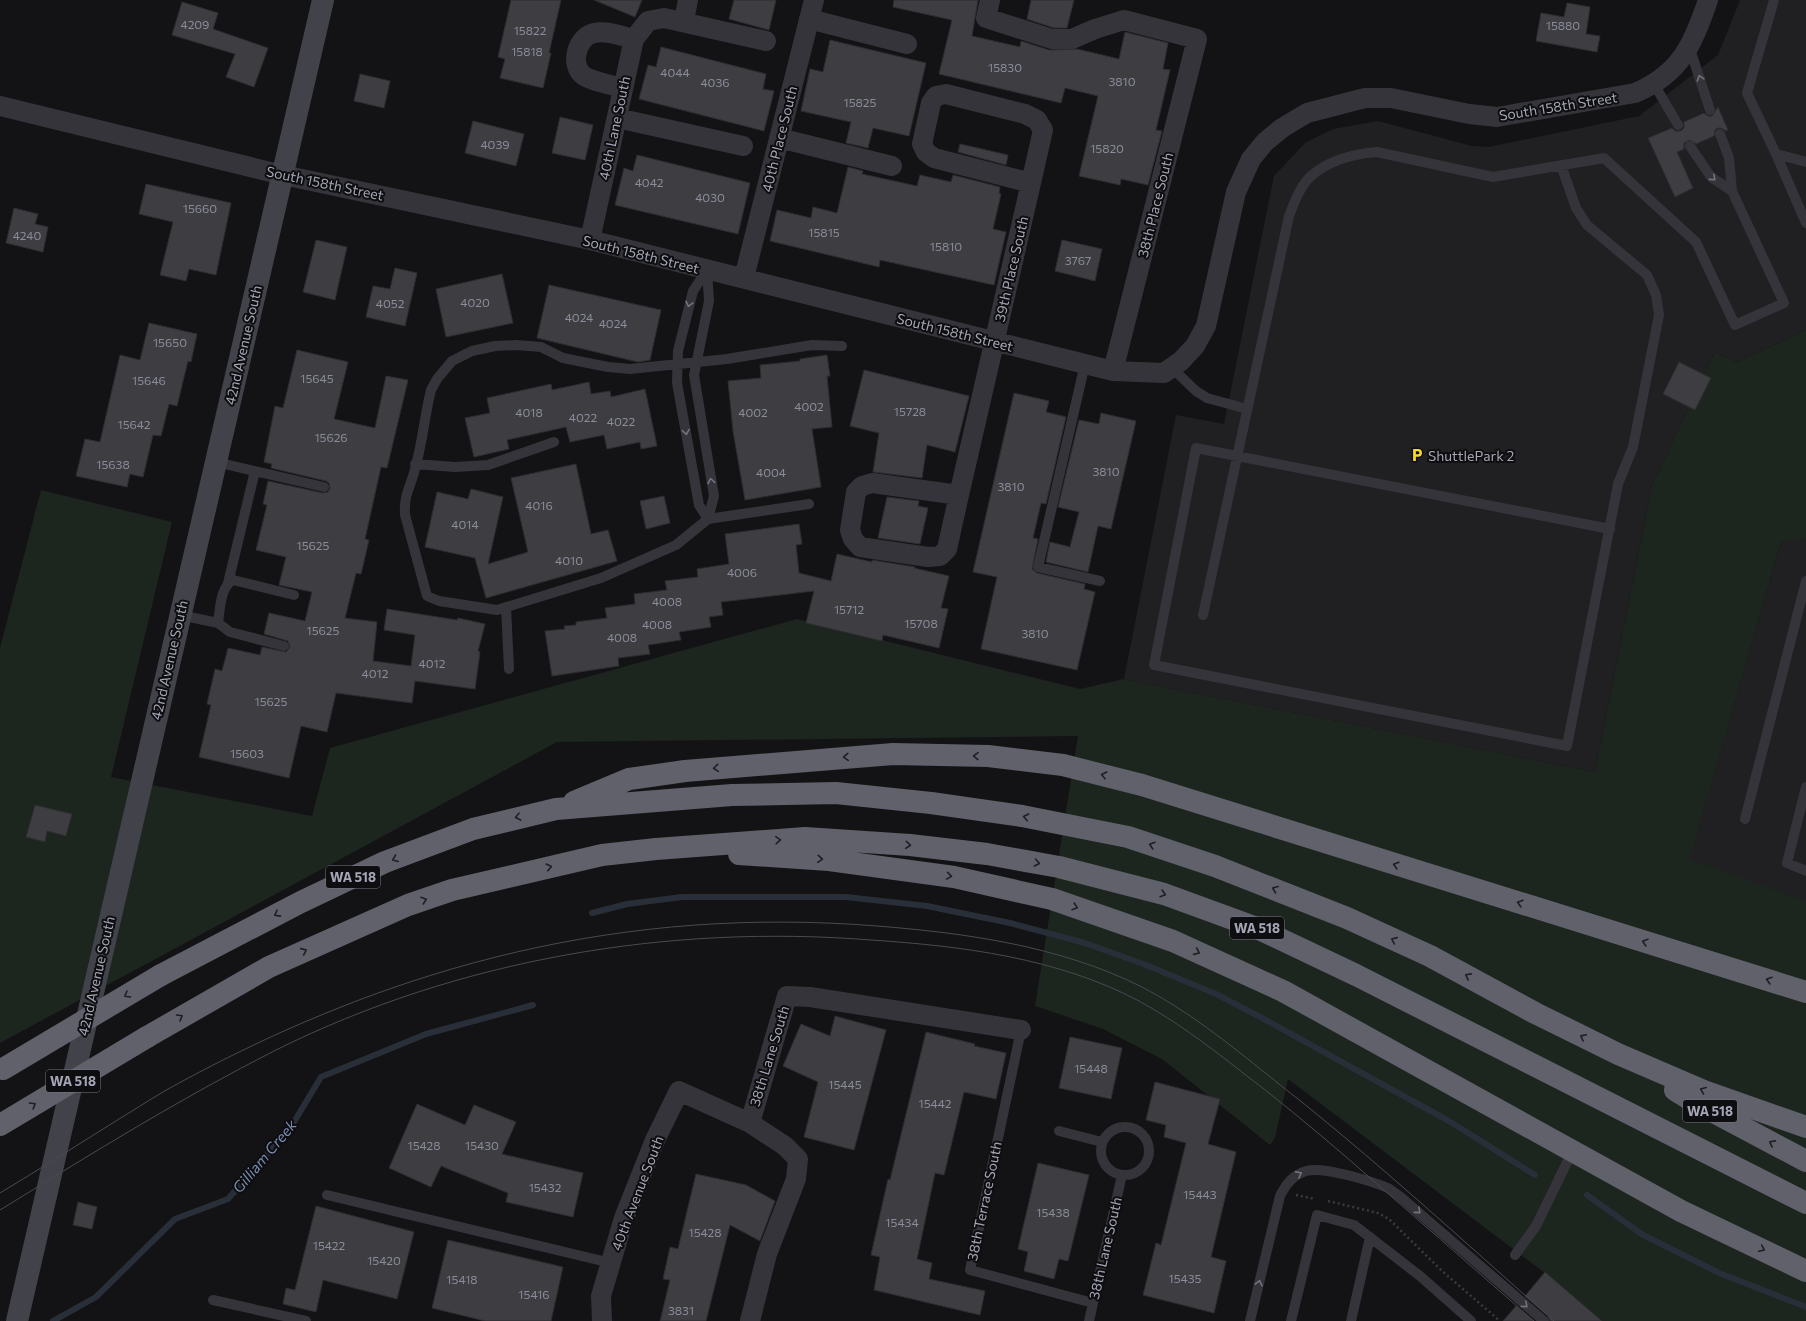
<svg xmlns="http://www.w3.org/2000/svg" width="1806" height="1321" font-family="Commissioner,sans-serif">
<rect width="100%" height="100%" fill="#131315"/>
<path fill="#201f22" d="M 1740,0 L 1806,0 L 1806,330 L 1737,362 L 1715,352 L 1652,485 L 1595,772 L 1124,679 L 1176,415 L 1224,424 L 1274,176 L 1305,143 L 1333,129 L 1378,121 L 1472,146 L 1489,147 L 1639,116 L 1718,55 Z
M 1806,456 L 1806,966 L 1671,923 Z"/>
<path fill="#1d251f" d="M 1806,330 L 1806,538 L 1781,542 L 1690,859 L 1806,901 L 1806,1321 L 1601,1321 L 1545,1273 L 1288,1079 L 1275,1138 L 1270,1145 L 1162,1059 L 1103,1029 L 1035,1006 L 1078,736 L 557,742 L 0,1043 L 0,648 L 41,490 L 172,522 L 111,777 L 312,816 L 330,748 L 797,619 L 1080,689 L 1124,679 L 1595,772 L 1652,485 L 1715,352 L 1737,362 Z"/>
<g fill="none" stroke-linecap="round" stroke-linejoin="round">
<path stroke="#292f39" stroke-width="6" d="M 592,913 L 627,904 L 682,897 L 846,897 L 927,906 L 1010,923 L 1085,943 L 1146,965 L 1216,994 L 1262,1018 L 1449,1121 L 1535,1175
M 1587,1195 L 1643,1235 L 1719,1273 L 1806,1307
M 53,1321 L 96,1297 L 175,1219 L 228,1199 L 291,1127 L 321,1077 L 426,1034 L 533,1005"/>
</g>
<path fill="#3d3d42" stroke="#2e2d31" d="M 511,0 L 561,0 L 549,53 L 551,53 L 543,88 L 500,78 L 505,59 L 498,57 Z
M 594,0 L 642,0 L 635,17 Z
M 734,0 L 776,0 L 769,30 L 729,19 Z
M 894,0 L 978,0 L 972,36 L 1020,47 L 1021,41 L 1049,50 L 1077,49 L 1119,59 L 1125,32 L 1168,43 L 1163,69 L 1170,70 L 1156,130 L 1162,131 L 1148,185 L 1121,179 L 1120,185 L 1079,176 L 1098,96 L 1065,88 L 1061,103 L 939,74 L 952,20 L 893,7 Z
M 1031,0 L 1074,0 L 1067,28 L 1054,28 L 1027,19 Z
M 182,2 L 218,13 L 213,29 L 268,48 L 254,87 L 226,77 L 235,54 L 172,35 Z
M 1567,3 L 1590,7 L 1586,34 L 1600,36 L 1597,52 L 1536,41 L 1541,13 L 1564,17 Z
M 830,40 L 926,63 L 909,136 L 873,128 L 868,148 L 846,143 L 851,122 L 801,111 L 810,69 L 823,72 Z
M 661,47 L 766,74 L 763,89 L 774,91 L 764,131 L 639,99 L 648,65 L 656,67 Z
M 360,74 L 390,81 L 384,108 L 354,101 Z
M 1718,107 L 1728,130 L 1726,131 L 1721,128 L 1718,128 L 1715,130 L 1714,136 L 1696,144 L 1690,140 L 1684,143 L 1684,149 L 1677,152 L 1693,188 L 1675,197 L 1648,138 L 1672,128 L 1675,131 L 1681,131 L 1684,128 L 1684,122 L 1704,113 L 1708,116 L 1712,116 Z
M 560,117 L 593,125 L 585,160 L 552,153 Z
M 473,121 L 524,134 L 516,166 L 465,153 Z
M 960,144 L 1008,155 L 1006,165 L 958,152 Z
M 637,155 L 750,183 L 738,234 L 615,205 L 624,168 L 633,171 Z
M 848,167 L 863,171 L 862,174 L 917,186 L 920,175 L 951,182 L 953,175 L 1000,187 L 999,193 L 1001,194 L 993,229 L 1006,232 L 994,285 L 880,260 L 879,267 L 770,241 L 777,210 L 811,218 L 813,207 L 837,213 Z
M 146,184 L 231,203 L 216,275 L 189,269 L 186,281 L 160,275 L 173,222 L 139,214 Z
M 14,208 L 38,214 L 35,224 L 48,227 L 43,252 L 6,243 Z
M 316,240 L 347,247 L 335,300 L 303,292 Z
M 1062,240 L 1102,249 L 1095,281 L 1055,271 Z
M 395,268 L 417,273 L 405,326 L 366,317 L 373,286 L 390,289 Z
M 502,274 L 513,323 L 446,337 L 436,289 Z
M 549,285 L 661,310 L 650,360 L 638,362 L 537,338 Z
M 149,323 L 197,334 L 191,362 L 188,361 L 177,406 L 169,404 L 161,436 L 153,435 L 143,477 L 130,474 L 127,487 L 76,476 L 85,439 L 100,442 L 120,355 L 140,360 Z
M 297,350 L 348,362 L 334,419 L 375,428 L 386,376 L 408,380 L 387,468 L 381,467 L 365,539 L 369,540 L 361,574 L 356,573 L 345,618 L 377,622 L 373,661 L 411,666 L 415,635 L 384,630 L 387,609 L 457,620 L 458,618 L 485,624 L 478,651 L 480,652 L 475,689 L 415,681 L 412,703 L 336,693 L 327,732 L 301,726 L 289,778 L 199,757 L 211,705 L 207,704 L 215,669 L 222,671 L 228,648 L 260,655 L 262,647 L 286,652 L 290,647 L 288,641 L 264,634 L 269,613 L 305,621 L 312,592 L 279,585 L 286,557 L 256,550 L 267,505 L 263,504 L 268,481 L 323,493 L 328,492 L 330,488 L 329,483 L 326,481 L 271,468 L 272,464 L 264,462 L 275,406 L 283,408 Z
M 827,355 L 830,376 L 827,376 L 832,427 L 812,429 L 821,487 L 745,500 L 733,431 L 728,381 L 761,378 L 760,365 L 800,361 L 800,359 Z
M 1679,362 L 1711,378 L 1695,410 L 1663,394 Z
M 864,370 L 969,396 L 955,452 L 927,445 L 922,478 L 873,472 L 879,433 L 850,426 Z
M 589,382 L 591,394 L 610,391 L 611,397 L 645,389 L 657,446 L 641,449 L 640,442 L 607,449 L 604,435 L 570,442 L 566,427 L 507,440 L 509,449 L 474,457 L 465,418 L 490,413 L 487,398 L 551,384 L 552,390 Z
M 1014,393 L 1049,401 L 1046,412 L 1066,417 L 1046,504 L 1041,503 L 1033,538 L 1038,539 L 1032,569 L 1037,573 L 1085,584 L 1084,589 L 1095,592 L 1077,670 L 981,649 L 997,577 L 973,572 Z
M 1101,413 L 1136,421 L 1111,529 L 1098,526 L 1088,572 L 1046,562 L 1050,542 L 1070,547 L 1079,512 L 1058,507 L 1079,420 L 1099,424 Z
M 576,464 L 591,534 L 608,530 L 617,561 L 486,598 L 475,558 L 425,547 L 437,492 L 468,499 L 471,489 L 503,497 L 488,564 L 528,552 L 511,478 Z
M 664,496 L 670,523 L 646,529 L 640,501 Z
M 887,497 L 919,501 L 918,506 L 928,508 L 920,544 L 878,538 Z
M 799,524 L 802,544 L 796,545 L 799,573 L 831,581 L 837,554 L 872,562 L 872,560 L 915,567 L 914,568 L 949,576 L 941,608 L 948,609 L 939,648 L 883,635 L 882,641 L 806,623 L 814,591 L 721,602 L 723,615 L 709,617 L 711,627 L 679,632 L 681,640 L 648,645 L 650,654 L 618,658 L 619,666 L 552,676 L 545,631 L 565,629 L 564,626 L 576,625 L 576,622 L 607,618 L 605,608 L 635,604 L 634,594 L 667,590 L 665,581 L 698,577 L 697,569 L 729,564 L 725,534 Z
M 35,805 L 72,814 L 66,836 L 47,831 L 45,842 L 26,837 Z
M 835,1016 L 886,1030 L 854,1150 L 804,1137 L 818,1082 L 783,1066 L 801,1024 L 830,1036 Z
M 926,1032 L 975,1044 L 974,1046 L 1006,1053 L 996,1099 L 964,1092 L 944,1175 L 935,1173 L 917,1259 L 932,1263 L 929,1279 L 985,1291 L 980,1315 L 874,1290 L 880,1257 L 871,1255 L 888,1179 L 890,1180 Z
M 1070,1037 L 1122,1048 L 1111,1099 L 1059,1088 Z
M 1155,1082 L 1220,1099 L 1208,1144 L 1236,1152 L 1211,1257 L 1226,1261 L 1214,1313 L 1143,1295 L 1156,1243 L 1161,1245 L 1186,1143 L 1164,1137 L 1166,1125 L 1146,1120 Z
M 417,1104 L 465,1125 L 474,1105 L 516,1122 L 502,1154 L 583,1173 L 573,1217 L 506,1202 L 508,1193 L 441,1166 L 431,1187 L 389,1168 Z
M 1038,1163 L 1089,1175 L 1068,1261 L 1059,1259 L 1054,1279 L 1024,1271 L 1028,1252 L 1018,1249 Z
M 696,1174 L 746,1185 L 775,1201 L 760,1241 L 730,1225 L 706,1321 L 660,1321 L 670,1280 L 663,1279 L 670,1247 L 678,1249 Z
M 78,1202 L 97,1207 L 92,1229 L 73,1225 Z
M 316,1206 L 414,1232 L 397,1299 L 323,1280 L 316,1312 L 283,1304 L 286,1288 L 295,1290 Z
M 448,1240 L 563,1267 L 551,1321 L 485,1321 L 432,1308 Z
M 1545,1272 L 1602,1321 L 1550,1321 L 1548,1316 L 1525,1296 Z
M 1516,1306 L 1534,1321 L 1503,1321 Z"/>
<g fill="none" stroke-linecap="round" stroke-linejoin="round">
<path stroke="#3a3a41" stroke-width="2.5" stroke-dasharray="2 3" stroke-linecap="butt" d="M 1296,1195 L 1315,1199
M 1328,1201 L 1378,1213 L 1389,1219 L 1442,1271 L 1500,1321"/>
<path stroke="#34343a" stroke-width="10" d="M 1774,0 L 1747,93 L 1776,154 L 1806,162
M 1689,46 L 1710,110
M 1654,84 L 1678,125
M 1690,146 L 1711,177 L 1732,191 L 1729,158 L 1720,134
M 1776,154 L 1806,223
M 1561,165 L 1576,208 L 1587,225 L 1647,275 L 1656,295 L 1659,315 L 1633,447 L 1618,484 L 1567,746 L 1154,665 L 1196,448 L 1610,529
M 707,270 L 693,291 L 678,351 L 677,383 L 699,505 L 708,519
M 707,270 L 709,301 L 694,375 L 714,496 L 708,519
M 1085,364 L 1038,567 L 1100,581
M 1172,368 L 1196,391 L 1207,398 L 1247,409
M 216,462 L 324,487
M 415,464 L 455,467 L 488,465 L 554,442
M 809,504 L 708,519 L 676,545 L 601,578 L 497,610 L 439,601 L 427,596 L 405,515 C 404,497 408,492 413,476 C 422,448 424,418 431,390 L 437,379 L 452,361 L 472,351 L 495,346 L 516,345 L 541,347 L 563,358 L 608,367 L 630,369 L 727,359 L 812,345 L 842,346
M 228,583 L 255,471
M 506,607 L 509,669
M 180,615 L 218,623 L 230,632 L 284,646
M 1203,615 L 1289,216 C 1294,203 1300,186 1311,176 C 1329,160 1353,154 1377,152 L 1493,177 L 1604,158 L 1696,242 L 1735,325 L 1784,303 L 1732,191
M 218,623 C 220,610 220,587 233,580 L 294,595
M 1806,787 L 1787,863 L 1806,871
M 1745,819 L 1806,581
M 1021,1030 L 970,1270 L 1093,1303
M1101 1151a24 24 0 1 1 48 0a24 24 0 1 1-48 0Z
M 1059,1131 L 1102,1142
M 327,1195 L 611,1263
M 1515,1255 L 1536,1226 L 1572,1152
M 213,1300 L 306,1321
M 1089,1321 L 1122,1175
M 1250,1321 L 1280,1196 C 1286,1184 1293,1175 1306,1171 C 1323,1166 1371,1181 1388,1188 C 1393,1191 1398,1195 1403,1199 L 1544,1321
M 1291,1321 L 1317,1215 L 1354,1225 L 1420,1276 L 1471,1321
M 1351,1321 L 1370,1237"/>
<path stroke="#34343a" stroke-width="20" d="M 990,0 L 986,18 L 1052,39 L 1072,39 L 1095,29 L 1124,20 L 1197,39 L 1113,371
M 809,19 L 907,44
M 684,21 L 688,0
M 623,88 C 614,86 590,80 584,76 C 569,65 577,37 594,33 C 607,30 621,36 634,39
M 946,94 L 1025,114 L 1037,120 L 1043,130 L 1031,183 L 934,158 L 926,152 L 922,144 L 931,103 L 936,96 Z
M 0,106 L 283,175 L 590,240 L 1113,371 L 1164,373 L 1181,361 L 1195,346 L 1206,326 L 1236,192 L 1251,159 L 1265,142 L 1282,128 L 1307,113 L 1365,98 L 1391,98 L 1469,114 L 1497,117 L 1635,93 C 1680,74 1693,45 1708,0
M 617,118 L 743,146
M 779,138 L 892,166
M 590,240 L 634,39 L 648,21 L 664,18 L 766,41
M 744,278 L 814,0
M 872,483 L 959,495 L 947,549 L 940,556 L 928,557 L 860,547 L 853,539 L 850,530 L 856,492 L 862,486 Z
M 959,495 L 1031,183
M 602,1321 L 601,1296 L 624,1218 L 655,1140 L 679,1091 L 750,1123
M 750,1321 L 767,1254 L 796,1179 L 798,1159 L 785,1146 L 750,1123 L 787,996 L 810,997 L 1021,1030"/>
<path stroke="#42424a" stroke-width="22" d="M 17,1321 L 323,0"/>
<path stroke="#60616b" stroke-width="22" d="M 574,802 L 629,779 L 685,771 L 893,754 L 988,756 L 1063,765 L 1142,785 L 1806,992
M 739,854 L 829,860 L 954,877 L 1052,899 L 1173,941 L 1283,991 L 1681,1211 L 1806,1271
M 161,975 L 301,902 L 385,862 L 473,829 L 556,809 L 732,795 L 836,793 L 931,803 L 1022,816 L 1128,837 L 1215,866 L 1347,918 L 1430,956 L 1535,1013 L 1618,1054 L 1704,1091 L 1806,1127
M 147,1037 L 269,967 L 408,905 L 452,890 L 602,855 L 656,849 L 805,838 L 910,845 L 987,854 L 1059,867 L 1164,894 L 1257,928 L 1356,975 L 1806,1203
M 1675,1090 L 1693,1101 L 1806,1161"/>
<path stroke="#494951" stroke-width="1" d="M 0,1193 C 40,1169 79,1144 119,1119 C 139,1107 158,1094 179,1083 C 400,963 626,906 877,926 C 966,933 1059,946 1140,986 C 1187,1010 1228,1043 1269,1076 C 1368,1153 1460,1238 1554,1321
M 0,1210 C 91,1154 181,1098 276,1050 C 459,959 669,924 871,940 C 962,946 1058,958 1139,1001 C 1174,1020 1206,1044 1238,1069 C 1275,1097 1310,1126 1345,1156 C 1408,1211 1471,1266 1534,1321"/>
<path stroke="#60616b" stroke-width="22" d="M 3,1069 L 161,975
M 0,1125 L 147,1037"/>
</g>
<defs><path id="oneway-chevron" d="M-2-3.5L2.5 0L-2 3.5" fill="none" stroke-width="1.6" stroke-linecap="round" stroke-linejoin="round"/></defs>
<g stroke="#72737e">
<use href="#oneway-chevron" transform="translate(1700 78) rotate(-108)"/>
<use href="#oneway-chevron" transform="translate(1713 178) rotate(41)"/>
<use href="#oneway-chevron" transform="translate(689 304) rotate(104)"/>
<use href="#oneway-chevron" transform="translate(686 432) rotate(80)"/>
<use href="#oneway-chevron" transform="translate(711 481) rotate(-99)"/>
<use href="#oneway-chevron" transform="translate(1299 1174) rotate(-28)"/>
<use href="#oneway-chevron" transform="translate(1418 1211) rotate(41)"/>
<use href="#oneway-chevron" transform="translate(1259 1283) rotate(-76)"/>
<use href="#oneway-chevron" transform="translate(1525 1305) rotate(41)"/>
</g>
<g stroke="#1e1f22">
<use href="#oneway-chevron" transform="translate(976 756) rotate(-178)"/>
<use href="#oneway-chevron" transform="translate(846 757) rotate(176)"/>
<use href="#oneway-chevron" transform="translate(716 768) rotate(175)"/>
<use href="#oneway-chevron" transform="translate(1104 775) rotate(-166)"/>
<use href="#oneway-chevron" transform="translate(518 817) rotate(166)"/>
<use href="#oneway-chevron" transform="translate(1026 817) rotate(-169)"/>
<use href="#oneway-chevron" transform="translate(778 840) rotate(-4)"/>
<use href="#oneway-chevron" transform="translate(908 845) rotate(5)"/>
<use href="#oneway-chevron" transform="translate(1152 845) rotate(-162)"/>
<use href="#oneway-chevron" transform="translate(395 859) rotate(159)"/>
<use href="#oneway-chevron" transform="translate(820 859) rotate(4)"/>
<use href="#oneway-chevron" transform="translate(1037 863) rotate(11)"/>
<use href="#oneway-chevron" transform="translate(1396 865) rotate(-163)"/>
<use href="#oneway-chevron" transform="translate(549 867) rotate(-13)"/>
<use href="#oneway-chevron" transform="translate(949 876) rotate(9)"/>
<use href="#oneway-chevron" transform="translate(1275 889) rotate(-158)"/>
<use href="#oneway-chevron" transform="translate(1163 894) rotate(17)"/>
<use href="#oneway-chevron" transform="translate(424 900) rotate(-19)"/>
<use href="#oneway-chevron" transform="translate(1520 903) rotate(-163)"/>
<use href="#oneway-chevron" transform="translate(1075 907) rotate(19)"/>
<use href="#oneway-chevron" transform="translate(277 914) rotate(152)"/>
<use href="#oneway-chevron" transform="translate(1394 940) rotate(-156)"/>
<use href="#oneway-chevron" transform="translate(1645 942) rotate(-163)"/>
<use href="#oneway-chevron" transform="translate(304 951) rotate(-24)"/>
<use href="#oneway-chevron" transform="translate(1197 952) rotate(24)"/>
<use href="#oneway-chevron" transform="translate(1468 976) rotate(-152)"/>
<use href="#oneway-chevron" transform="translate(1769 980) rotate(-163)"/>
<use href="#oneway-chevron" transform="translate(127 995) rotate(149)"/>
<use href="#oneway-chevron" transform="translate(180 1017) rotate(-30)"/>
<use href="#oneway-chevron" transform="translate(1583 1037) rotate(-153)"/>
<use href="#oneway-chevron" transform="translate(1703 1090) rotate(-158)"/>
<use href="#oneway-chevron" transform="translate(33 1105) rotate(-31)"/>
<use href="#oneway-chevron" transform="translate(1772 1143) rotate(-152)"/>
<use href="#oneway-chevron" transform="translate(1762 1249) rotate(25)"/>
</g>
<defs>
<symbol id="parking-bare" viewBox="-9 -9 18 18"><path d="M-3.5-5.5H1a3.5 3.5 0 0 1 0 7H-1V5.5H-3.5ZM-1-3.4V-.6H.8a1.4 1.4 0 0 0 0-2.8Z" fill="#f7d928" stroke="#0e0e10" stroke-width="2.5" paint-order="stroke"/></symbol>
</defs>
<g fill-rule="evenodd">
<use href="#parking-bare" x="1407" y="445" width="20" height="20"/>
</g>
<g text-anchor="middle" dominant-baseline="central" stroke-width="4" stroke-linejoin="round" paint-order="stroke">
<g font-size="12" fill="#8a8c99">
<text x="195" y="24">4209</text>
<text x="1563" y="25">15880</text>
<text x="530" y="30">15822</text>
<text x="527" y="51">15818</text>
<text x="1005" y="67">15830</text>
<text x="675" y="72">4044</text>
<text x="1122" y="81">3810</text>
<text x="715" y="82">4036</text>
<text x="860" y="102">15825</text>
<text x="495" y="144">4039</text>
<text x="1107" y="148">15820</text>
<text x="649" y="182">4042</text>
<text x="710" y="197">4030</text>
<text x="200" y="208">15660</text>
<text x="824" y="232">15815</text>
<text x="27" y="235">4240</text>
<text x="946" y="246">15810</text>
<text x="1078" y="260">3767</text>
<text x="475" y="302">4020</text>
<text x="390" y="303">4052</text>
<text x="579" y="317">4024</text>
<text x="613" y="323">4024</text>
<text x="170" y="342">15650</text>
<text x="317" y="378">15645</text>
<text x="149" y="380">15646</text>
<text x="809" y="406">4002</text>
<text x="910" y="411">15728</text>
<text x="529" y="412">4018</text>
<text x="753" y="412">4002</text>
<text x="583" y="417">4022</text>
<text x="621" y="421">4022</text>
<text x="134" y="424">15642</text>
<text x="331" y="437">15626</text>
<text x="113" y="464">15638</text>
<text x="1106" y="471">3810</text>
<text x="771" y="472">4004</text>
<text x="1011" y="486">3810</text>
<text x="539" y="505">4016</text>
<text x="465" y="524">4014</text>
<text x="313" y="545">15625</text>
<text x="569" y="560">4010</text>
<text x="742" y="572">4006</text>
<text x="667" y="601">4008</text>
<text x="849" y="609">15712</text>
<text x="921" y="623">15708</text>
<text x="657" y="624">4008</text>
<text x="323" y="630">15625</text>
<text x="1035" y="633">3810</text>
<text x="622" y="637">4008</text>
<text x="432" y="663">4012</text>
<text x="375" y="673">4012</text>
<text x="271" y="701">15625</text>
<text x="247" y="753">15603</text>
<text x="1091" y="1068">15448</text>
<text x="845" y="1084">15445</text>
<text x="935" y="1103">15442</text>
<text x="424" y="1145">15428</text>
<text x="482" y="1145">15430</text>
<text x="545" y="1187">15432</text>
<text x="1200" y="1194">15443</text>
<text x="1053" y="1212">15438</text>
<text x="902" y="1222">15434</text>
<text x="705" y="1232">15428</text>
<text x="329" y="1245">15422</text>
<text x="384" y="1260">15420</text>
<text x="1185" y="1278">15435</text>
<text x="462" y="1279">15418</text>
<text x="534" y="1294">15416</text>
<text x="681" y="1310">3831</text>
</g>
<g fill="#0e0e10" stroke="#777884" stroke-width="1">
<rect x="326" y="866" width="54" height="22" rx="3"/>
<rect x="1230" y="917" width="54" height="22" rx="3"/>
<rect x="46" y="1070" width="54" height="22" rx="3"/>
<rect x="1683" y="1100" width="54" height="22" rx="3"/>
</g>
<g font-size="13" font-weight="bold" fill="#a4a6b6">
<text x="353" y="877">WA 518</text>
<text x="1257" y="928">WA 518</text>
<text x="73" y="1081">WA 518</text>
<text x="1710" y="1111">WA 518</text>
</g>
<g font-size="14" fill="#a4a6b6" stroke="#0e0e10">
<text transform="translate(1558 106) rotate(-9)">South 158th Street</text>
<text transform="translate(614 128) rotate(-78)">40th Lane South</text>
<text transform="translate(779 139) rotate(-76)">40th Place South</text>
<text transform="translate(325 183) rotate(12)">South 158th Street</text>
<text transform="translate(1155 205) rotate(-76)">38th Place South</text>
<text transform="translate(641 254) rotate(14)">South 158th Street</text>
<text transform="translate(1011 269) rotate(-77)">39th Place South</text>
<text transform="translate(955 332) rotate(14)">South 158th Street</text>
<text transform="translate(243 345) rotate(-77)">42nd Avenue South</text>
<text transform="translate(169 660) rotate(-77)">42nd Avenue South</text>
<text transform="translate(96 976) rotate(-77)">42nd Avenue South</text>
<text transform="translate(769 1056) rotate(-73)">38th Lane South</text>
<text transform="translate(637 1193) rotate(-69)">40th Avenue South</text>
<text transform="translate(984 1201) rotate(-78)">38th Terrace South</text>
<text transform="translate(1105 1248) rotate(-77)">38th Lane South</text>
</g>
<g font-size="14" fill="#a4a6b6" stroke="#0e0e10" text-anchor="start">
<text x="1428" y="455">ShuttlePark 2</text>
</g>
<g font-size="15" font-style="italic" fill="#798db2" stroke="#0e0e10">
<text transform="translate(264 1156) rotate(-50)">Gilliam Creek</text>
</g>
</g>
</svg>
